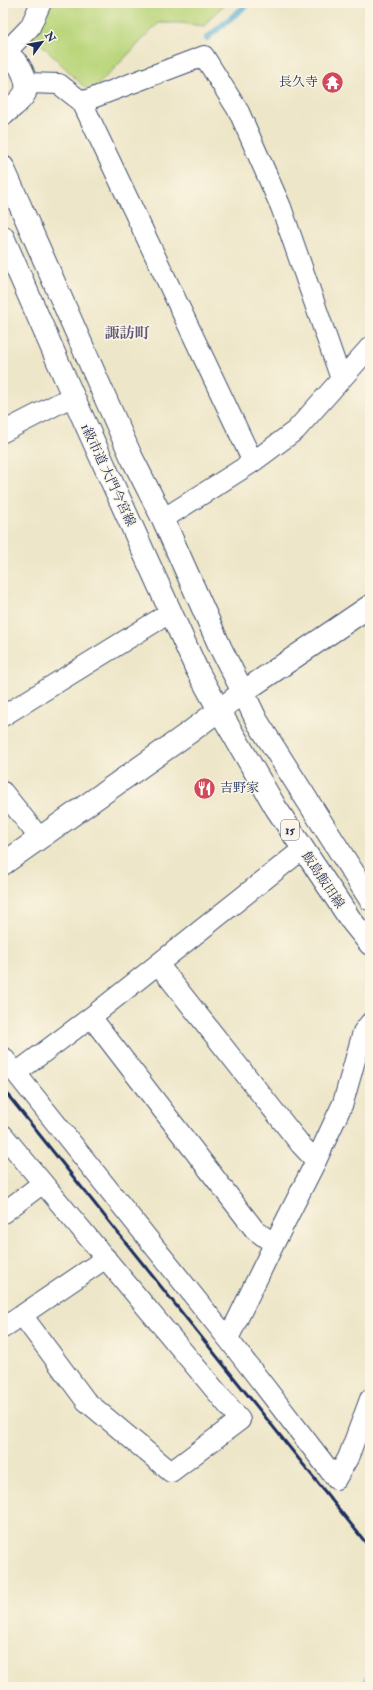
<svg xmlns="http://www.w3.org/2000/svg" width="373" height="1690" font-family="'IM FELL Double Pica','Noto Serif JP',serif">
<rect width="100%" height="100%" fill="#fcf5e5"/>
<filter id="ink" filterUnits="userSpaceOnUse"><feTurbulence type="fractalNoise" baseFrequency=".025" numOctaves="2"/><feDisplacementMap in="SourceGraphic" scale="8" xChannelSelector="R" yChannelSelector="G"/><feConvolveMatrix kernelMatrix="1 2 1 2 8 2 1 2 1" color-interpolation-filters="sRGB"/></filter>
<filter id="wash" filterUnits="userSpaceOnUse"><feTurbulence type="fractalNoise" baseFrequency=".012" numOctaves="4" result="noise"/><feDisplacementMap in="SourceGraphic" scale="16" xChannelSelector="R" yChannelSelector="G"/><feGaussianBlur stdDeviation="0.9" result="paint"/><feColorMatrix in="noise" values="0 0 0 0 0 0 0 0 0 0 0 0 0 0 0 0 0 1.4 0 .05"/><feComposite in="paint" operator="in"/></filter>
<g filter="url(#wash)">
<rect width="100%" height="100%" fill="#ede6c8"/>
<path fill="#bad67c" stroke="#6a826d" d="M 50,3 L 226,3 L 212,16 L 204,26 L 180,23 L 159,23 L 90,93 L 43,46 L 30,36 Z"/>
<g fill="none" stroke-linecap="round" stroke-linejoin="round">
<path stroke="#57aed4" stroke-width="6" d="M 207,38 L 249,3
M 363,1687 L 370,1673"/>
</g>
</g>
<g filter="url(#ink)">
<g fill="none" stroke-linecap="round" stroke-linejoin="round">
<defs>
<path id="minor" d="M 3,55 L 30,27 L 41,3
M 26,83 L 59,84 L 82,102 L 204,56 L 239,112 L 281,207 L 341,379
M 82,102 L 253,462
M 3,432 L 73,396
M 163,519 L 253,462 L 296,430 L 370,347
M 3,716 L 171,612
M 3,792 L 39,837
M 158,964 L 301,1145 L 316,1161
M 91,1017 L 255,1230 L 274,1244
M 3,1057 L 228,1339 L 336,1479 L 348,1458 L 370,1399
M 16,1073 L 91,1017 L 303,849
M 3,1135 L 240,1420 L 171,1472 L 86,1401 L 22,1315
M 3,1213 L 43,1183
M 3,1328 L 106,1258
M 228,1339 L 274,1244 L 316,1161 L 343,1103 L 363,1032 L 370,1023"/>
<path id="tertiary" d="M 3,57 C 6,58 12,59 15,61 C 22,67 29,84 25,93 C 20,103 10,108 3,115
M 3,167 L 131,456 L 163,519 L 221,649 L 243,692
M 3,237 L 73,396 L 196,668 L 219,710"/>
<path id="primary" d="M 243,692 L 257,721 L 370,899
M 219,710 L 276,808 L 350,919 L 370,944
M 3,864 L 190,732 L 243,692 L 370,606"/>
</defs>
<use href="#minor" stroke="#3a4a6e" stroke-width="22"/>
<use href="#tertiary" stroke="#3a4a6e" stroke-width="24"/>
<use href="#primary" stroke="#3a4a6e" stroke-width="24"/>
<use href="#minor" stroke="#fff" stroke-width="20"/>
<use href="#tertiary" stroke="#fff" stroke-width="22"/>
<use href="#primary" stroke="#fff" stroke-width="22"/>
<path stroke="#1b2f5e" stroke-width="3" d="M 3,1089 L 370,1548"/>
</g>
</g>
<defs>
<symbol id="temple-disc" viewBox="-11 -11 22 22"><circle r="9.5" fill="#d1495b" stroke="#fcf5e5"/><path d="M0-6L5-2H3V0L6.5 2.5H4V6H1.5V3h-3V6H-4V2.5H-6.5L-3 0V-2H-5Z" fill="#fff"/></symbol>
<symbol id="restaurant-disc" viewBox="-11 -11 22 22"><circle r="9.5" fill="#d1495b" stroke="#fcf5e5"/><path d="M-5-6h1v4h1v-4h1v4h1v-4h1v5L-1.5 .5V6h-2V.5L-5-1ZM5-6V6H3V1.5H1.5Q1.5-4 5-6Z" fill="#fff"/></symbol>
</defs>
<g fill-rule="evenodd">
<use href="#temple-disc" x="320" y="70" width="25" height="25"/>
<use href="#restaurant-disc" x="192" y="776" width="25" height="25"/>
</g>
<g text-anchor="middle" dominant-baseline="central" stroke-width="3" stroke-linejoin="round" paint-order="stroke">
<rect fill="#fcf5e5" stroke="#5e6a86" stroke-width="1" x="281" y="820" width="18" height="20" rx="3"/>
<g font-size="12" font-weight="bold" fill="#1b2f5e">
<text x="290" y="830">15</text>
</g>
<g font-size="13" fill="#1b2f5e" stroke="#fcf5e5" text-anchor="end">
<text x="318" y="82">長久寺</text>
<text x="220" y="788" text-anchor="start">吉野家</text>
</g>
<g font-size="13" fill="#1b2f5e" stroke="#fcf5e5">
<text transform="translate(108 475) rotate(65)">1級市道 大門今宮線</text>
<text transform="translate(323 880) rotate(56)">飯島飯田線</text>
</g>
<g font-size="15" font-weight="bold" fill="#5f577c" stroke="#fcf5e5">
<text x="127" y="333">諏訪町</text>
</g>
</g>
<rect width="373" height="1690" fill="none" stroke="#fcf5e5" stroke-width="16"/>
<g transform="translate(42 42) rotate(58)" stroke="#fcf5e5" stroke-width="3" paint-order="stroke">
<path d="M0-3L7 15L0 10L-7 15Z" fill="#1b2f5e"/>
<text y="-6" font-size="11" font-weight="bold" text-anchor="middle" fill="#1b2f5e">N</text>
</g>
</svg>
